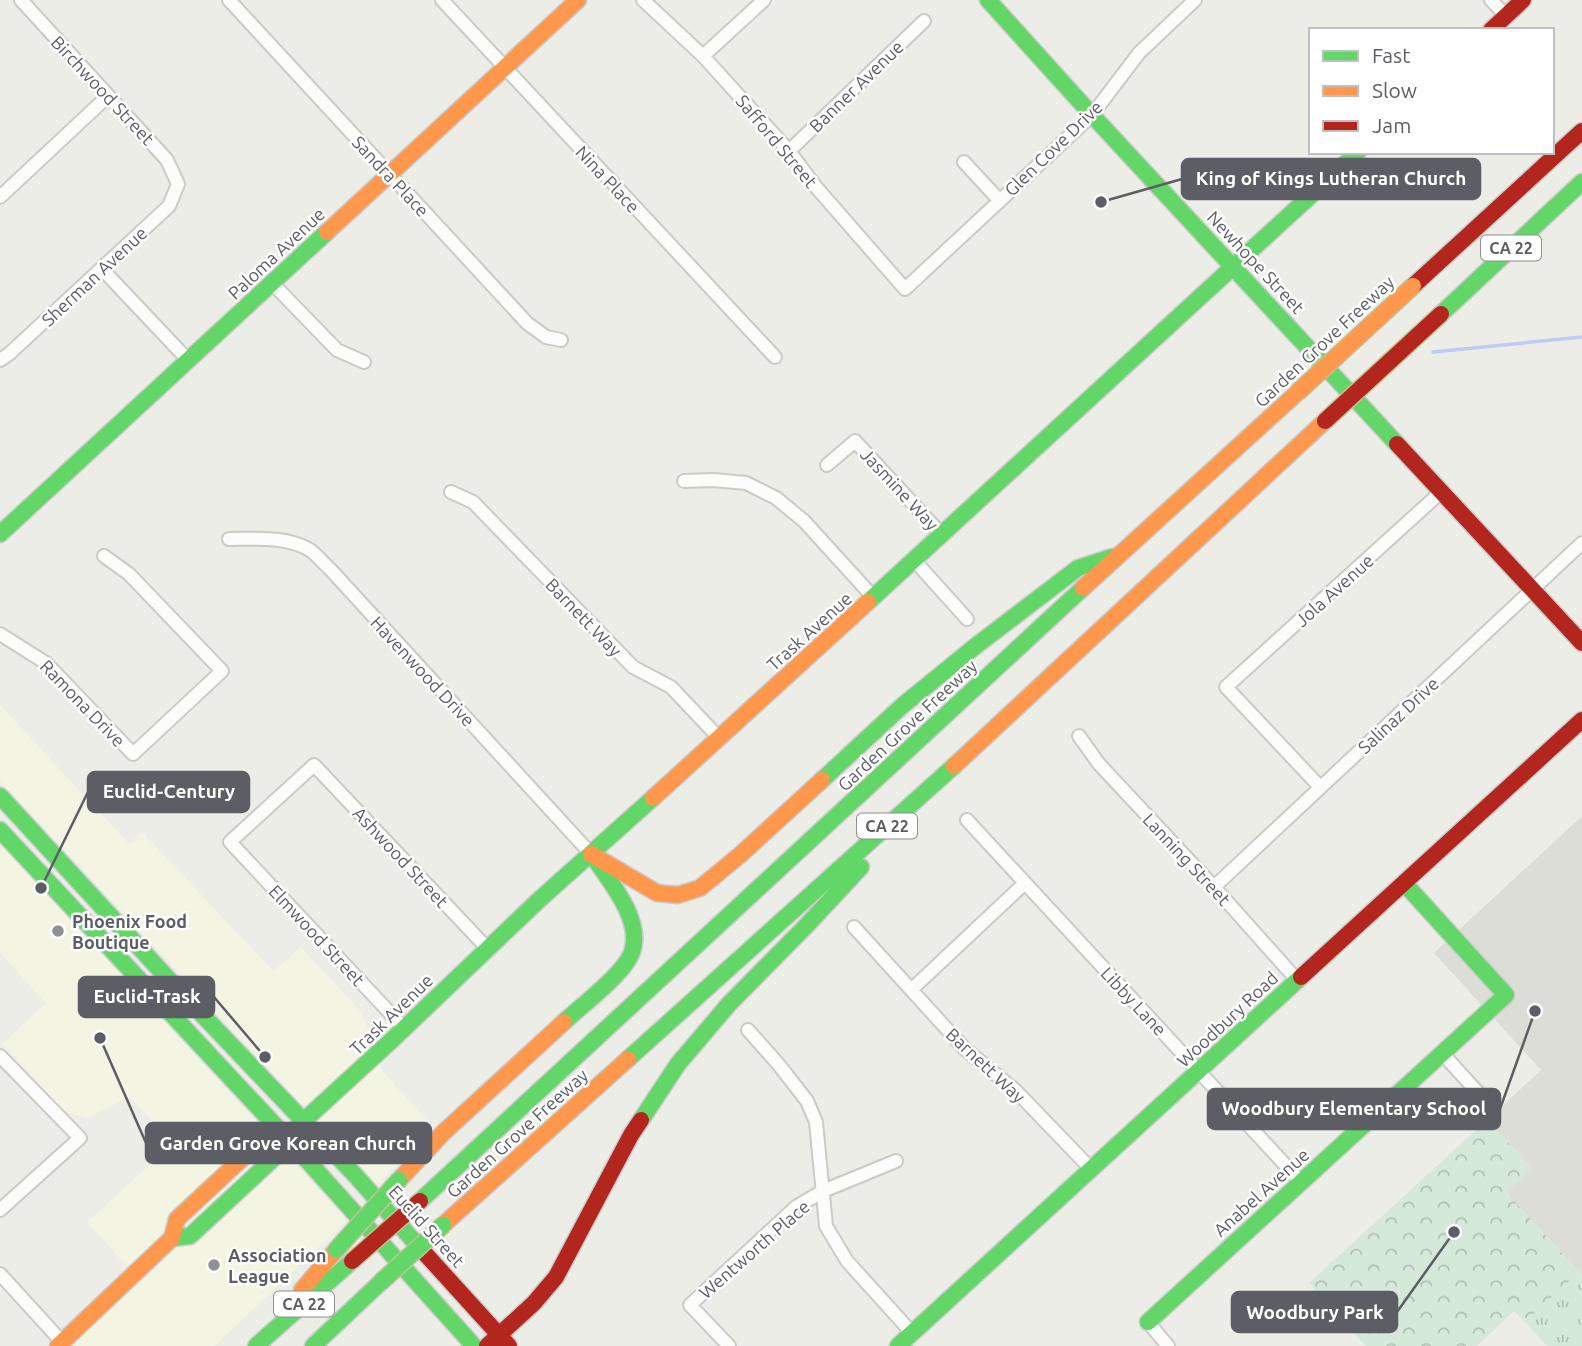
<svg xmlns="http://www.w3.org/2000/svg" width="1582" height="1346" font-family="Ubuntu,sans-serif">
<defs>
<pattern id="grass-tufts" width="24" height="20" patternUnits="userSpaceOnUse" patternTransform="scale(1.75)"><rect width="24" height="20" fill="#d5e9d9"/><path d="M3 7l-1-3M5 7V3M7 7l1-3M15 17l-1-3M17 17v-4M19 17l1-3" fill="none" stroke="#b0c0b4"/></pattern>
<pattern id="park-crowns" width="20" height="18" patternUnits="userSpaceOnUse" patternTransform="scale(1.75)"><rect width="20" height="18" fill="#d5e9d9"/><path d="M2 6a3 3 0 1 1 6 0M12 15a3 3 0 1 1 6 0" fill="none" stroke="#b0c0b4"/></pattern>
</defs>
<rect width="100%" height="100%" fill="#ecede7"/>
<path fill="#f3f5e2" d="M 0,705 L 129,844 L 142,832 L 273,971 L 301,947 L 362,1013 L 382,1071 L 433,1127 L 377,1185 L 0,781 Z
M 0,843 L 347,1220 L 215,1346 L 54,1346 L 132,1272 L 87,1222 L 150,1165 L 153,1122 L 130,1097 L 87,1118 L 65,1112 L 2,1044 L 46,1003 L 0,953 Z"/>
<path fill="#dcddd6" d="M 1582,816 L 1582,1275 L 1506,1192 L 1532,1168 L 1487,1120 L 1541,1070 L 1434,953 Z"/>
<path fill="url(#grass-tufts)" d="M 1579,1272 L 1582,1275 L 1582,1346 L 1547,1346 L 1525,1322 Z"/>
<path fill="url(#park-crowns)" d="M 1487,1120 L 1532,1168 L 1506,1192 L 1579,1272 L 1525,1322 L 1514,1311 L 1477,1346 L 1366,1346 L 1309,1283 Z"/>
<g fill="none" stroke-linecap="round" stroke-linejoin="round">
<path stroke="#bdcbf5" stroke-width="3.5" d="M 1433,352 L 1582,337"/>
<defs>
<path id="street" d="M 229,0 L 527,323 L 546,337 L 561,340
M 442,0 L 775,357
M 643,0 L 703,56 L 789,151 L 816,187 L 905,289 L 1092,115 L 1139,53 L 1195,0
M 1491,0 L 1506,16
M 703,56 L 764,0
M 789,151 L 924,21
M 964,162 L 999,200
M 0,197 L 108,96
M 102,269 L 188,360
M 272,283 L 337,350 L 364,362
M 0,360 L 9,354 L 169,206 L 178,184 L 167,160 L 21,0
M 827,465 L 855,441 L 942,535
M 684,481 L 713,480 L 746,483 L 776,498 L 804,521 L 874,598
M 451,492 L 473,502 L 633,667 L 671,687 L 720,739
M 229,539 C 255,539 286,536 310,550 C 317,555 323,563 330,569 L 591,854
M 914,560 L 967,619
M 0,634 L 46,663 L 133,754 L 222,671 L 129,574 L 104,556
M 1079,736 L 1099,764 L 1214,887 L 1297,980
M 1320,787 L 1226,687 L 1441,492
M 967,820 L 1301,1182
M 1214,887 L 1582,543
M 854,927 L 965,1049 L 1016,1091 L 1092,1170
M 911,990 L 1025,883
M 404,1028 L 230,842 L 314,765 L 487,948
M 748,1030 L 779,1065 L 807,1101 L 816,1122 L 826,1226 L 847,1261 L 912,1333
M 1442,1053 L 1491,1107
M 0,1056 L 80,1138 L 0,1210
M 0,1274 L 62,1342
M 1148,1322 L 1168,1346
M 729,1346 L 690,1305 L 796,1207 L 823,1191 L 896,1161"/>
<path id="fast" d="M 988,0 L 1092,115 L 1397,444
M 1441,314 L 1582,182
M 0,534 L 327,232
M 868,602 L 1358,152
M 822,780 L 902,706 L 977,645 L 1078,568 L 1112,557
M 0,796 L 172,983 L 355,1175 L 420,1248
M 0,830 L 298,1150 L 474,1346
M 564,1022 C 581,1006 625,973 632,952 C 643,921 611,883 595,859
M 628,1059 L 954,766
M 641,1120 L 678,1064 L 729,1004 L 807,925 L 861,867
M 420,1201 L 1083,588
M 172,1238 L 190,1236 L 275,1157 L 286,1137 L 393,1039 L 540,899 L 653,798
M 1148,1322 L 1506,995 L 1404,883
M 256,1346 L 352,1261
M 313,1346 L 381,1282
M 898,1346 L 1301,977"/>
<path id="slow" d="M 327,232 L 578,0
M 1083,588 L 1298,392
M 954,766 L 1325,421
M 653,798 L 868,602
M 591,854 L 657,893 L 678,895 L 700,888 L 740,855 L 822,780
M 399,1180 L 444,1132 L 564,1022
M 443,1225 L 628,1059
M 302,1290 L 336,1250
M 58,1346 L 172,1238 L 177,1219 L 261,1141 L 286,1137"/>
<path id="jam" d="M 1491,30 L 1523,0
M 1413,286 L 1582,131
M 1397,444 L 1582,643
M 1301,977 L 1582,720
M 420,1248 L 509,1346
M 487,1346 L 534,1303 L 556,1277 L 631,1135 L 641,1120"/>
</defs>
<use href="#street" stroke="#cacbc9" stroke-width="16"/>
<use href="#fast" stroke="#cacbca" stroke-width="19"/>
<use href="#slow" stroke="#cacbca" stroke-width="19"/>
<use href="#jam" stroke="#cacbca" stroke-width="19"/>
<use href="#street" stroke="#fcfcfb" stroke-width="12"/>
<use href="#fast" stroke="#63d668" stroke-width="16"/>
<use href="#slow" stroke="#ff974d" stroke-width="16"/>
<use href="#jam" stroke="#b3261e" stroke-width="16"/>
<defs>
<path id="fast-bridge" d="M 336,1250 L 399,1180
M 381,1282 L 443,1225"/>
<path id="slow-bridge" d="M 1298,392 L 1413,286"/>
<path id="jam-bridge" d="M 1325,421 L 1441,314
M 352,1261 L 420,1201"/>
</defs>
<use href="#fast-bridge" stroke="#c2c396" stroke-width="19" stroke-linecap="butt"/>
<use href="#slow-bridge" stroke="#c2c396" stroke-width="19" stroke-linecap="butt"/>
<use href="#jam-bridge" stroke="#c2c396" stroke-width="19" stroke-linecap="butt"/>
<use href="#fast-bridge" stroke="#63d668" stroke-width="16"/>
<use href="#slow-bridge" stroke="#ff974d" stroke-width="16"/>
<use href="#jam-bridge" stroke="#b3261e" stroke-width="16"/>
</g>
<g fill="#8f9092" stroke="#fff" stroke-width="2.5">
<circle cx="58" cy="931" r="7"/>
<circle cx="214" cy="1265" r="7"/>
</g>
<g text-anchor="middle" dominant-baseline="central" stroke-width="5" stroke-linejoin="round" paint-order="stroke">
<g fill="#fff" stroke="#8e8e93" stroke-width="2">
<rect x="1481" y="235.5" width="60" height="25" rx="5"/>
<rect x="857" y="813.5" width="60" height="25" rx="5"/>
<rect x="274" y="1291.5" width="60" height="25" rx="5"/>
</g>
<g font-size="16" font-weight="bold" fill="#5d5e65">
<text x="1511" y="248">CA 22</text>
<text x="887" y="826">CA 22</text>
<text x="304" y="1304">CA 22</text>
</g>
<g font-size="18" fill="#5d5e65" stroke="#fff">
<text transform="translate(856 86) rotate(-44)">Banner Avenue</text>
<text transform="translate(103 90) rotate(47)">Birchwood Street</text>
<text transform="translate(777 141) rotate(50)">Safford Street</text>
<text transform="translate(1053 148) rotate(-44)">Glen Cove Drive</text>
<text transform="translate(391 176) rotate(47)">Sandra Place</text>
<text transform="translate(608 179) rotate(47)">Nina Place</text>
<text transform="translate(276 253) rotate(-43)">Paloma Avenue</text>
<text transform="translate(1256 262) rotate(47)">Newhope Street</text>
<text transform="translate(94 276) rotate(-43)">Sherman Avenue</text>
<text transform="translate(1324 341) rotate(-43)">Garden Grove Freeway</text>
<text transform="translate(900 489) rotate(47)">Jasmine Way</text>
<text transform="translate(1334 590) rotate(-42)">Jola Avenue</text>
<text transform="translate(584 617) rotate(46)">Barnett Way</text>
<text transform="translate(809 631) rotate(-42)">Trask Avenue</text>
<text transform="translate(423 671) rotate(47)">Havenwood Drive</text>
<text transform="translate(83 703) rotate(46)">Ramona Drive</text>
<text transform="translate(1398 715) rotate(-43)">Salinaz Drive</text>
<text transform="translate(907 725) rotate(-43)">Garden Grove Freeway</text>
<text transform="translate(401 857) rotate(47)">Ashwood Street</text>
<text transform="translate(1187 859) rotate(47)">Lanning Street</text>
<text transform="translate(317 935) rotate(47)">Elmwood Street</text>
<text transform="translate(1134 1001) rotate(47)">Libby Lane</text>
<text transform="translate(391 1014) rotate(-44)">Trask Avenue</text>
<text transform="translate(1227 1019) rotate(-43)">Woodbury Road</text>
<text transform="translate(986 1065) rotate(43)">Barnett Way</text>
<text transform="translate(517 1133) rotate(-42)">Garden Grove Freeway</text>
<text transform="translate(1261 1192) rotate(-42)">Anabel Avenue</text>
<text transform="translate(427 1226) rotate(48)">Euclid Street</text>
<text transform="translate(754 1249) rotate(-41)">Wentworth Place</text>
</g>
<g font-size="18" font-weight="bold" fill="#5d5e65" stroke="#fff" text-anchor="start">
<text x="72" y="921">Phoenix Food<tspan x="72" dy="21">Boutique</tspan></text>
<text x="228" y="1255">Association<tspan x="228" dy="21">League</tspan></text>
</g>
</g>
<path fill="none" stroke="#5d5e65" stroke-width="2.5" d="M1101 202L1182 179M41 888L88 792M265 1057L214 997M1535 1011L1500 1109M100 1038L146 1143M1454 1232L1397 1312"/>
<g fill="#5d5e65" stroke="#fff" stroke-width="2.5">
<circle cx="1101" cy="202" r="7"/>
<circle cx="41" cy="888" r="7"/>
<circle cx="265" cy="1057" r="7"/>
<circle cx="1535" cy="1011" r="7"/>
<circle cx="100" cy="1038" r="7"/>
<circle cx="1454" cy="1232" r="7"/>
</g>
<g fill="#5d5e65" stroke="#5d5e65" stroke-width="2.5">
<rect x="1182" y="159" width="298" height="40" rx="7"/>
<rect x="88" y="772" width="161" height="40" rx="7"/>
<rect x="79" y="977" width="135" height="40" rx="7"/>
<rect x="1208" y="1089" width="292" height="40" rx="7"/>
<rect x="146" y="1123" width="285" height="40" rx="7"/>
<rect x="1232" y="1292" width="165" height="40" rx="7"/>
</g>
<g font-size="19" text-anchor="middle" font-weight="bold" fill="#fff">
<text x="1331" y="185">King of Kings Lutheran Church</text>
<text x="169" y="798">Euclid-Century</text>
<text x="147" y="1003">Euclid-Trask</text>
<text x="1354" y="1115">Woodbury Elementary School</text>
<text x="288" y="1150">Garden Grove Korean Church</text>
<text x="1315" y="1319">Woodbury Park</text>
</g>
<rect x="1309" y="28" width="245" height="126" fill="#ffffff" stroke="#bebfc1" stroke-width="2"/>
<rect x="1323" y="51" width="35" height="10" fill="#63d668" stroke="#bebfc1" stroke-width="2"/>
<text x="1372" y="63" font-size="21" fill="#5d5e65">Fast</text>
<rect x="1323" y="86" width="35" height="10" fill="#ff974d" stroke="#bebfc1" stroke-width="2"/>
<text x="1372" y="98" font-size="21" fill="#5d5e65">Slow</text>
<rect x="1323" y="121" width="35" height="10" fill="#b3261e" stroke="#bebfc1" stroke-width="2"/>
<text x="1372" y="133" font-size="21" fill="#5d5e65">Jam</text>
</svg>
